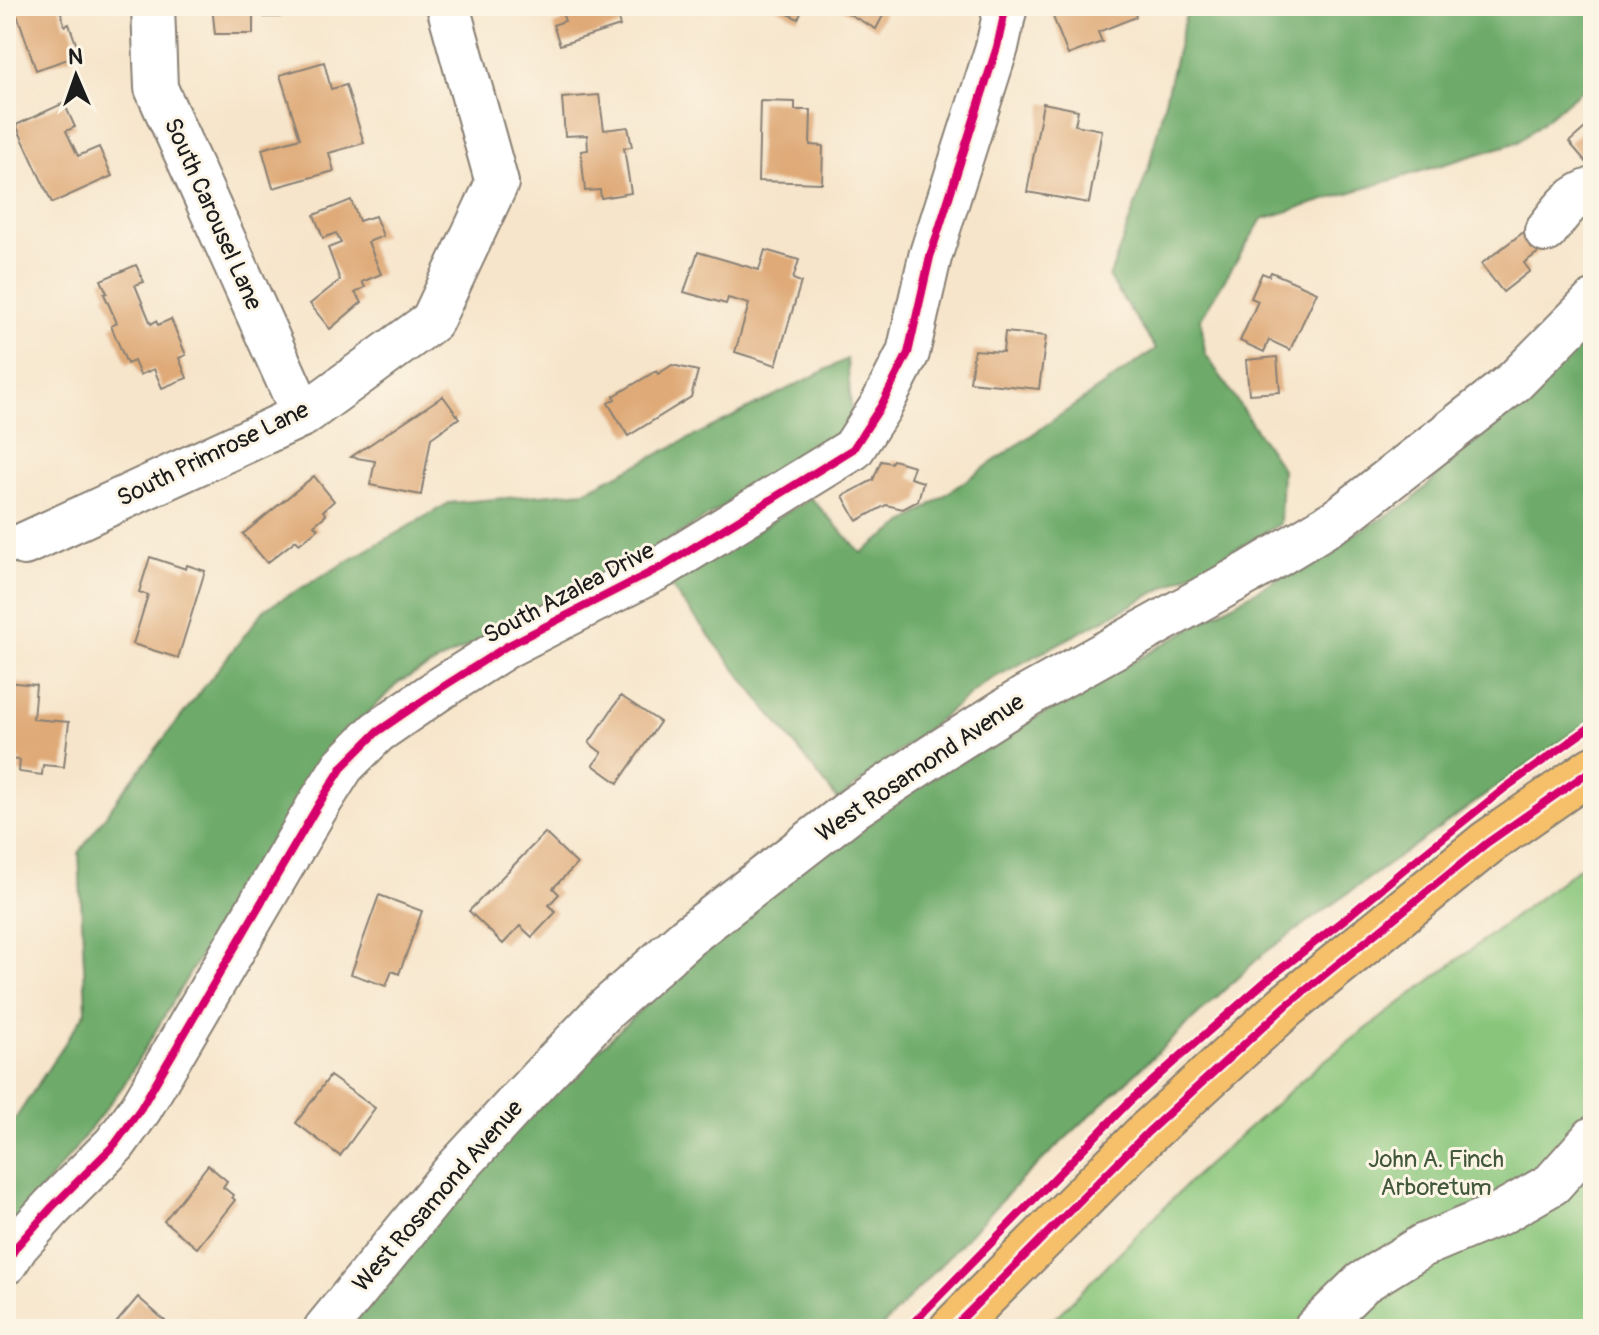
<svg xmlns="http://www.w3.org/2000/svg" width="1599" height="1335" font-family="Pangolin,sans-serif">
<rect width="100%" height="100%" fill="#fcf5e5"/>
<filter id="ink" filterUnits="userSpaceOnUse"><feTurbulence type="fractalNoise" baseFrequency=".0125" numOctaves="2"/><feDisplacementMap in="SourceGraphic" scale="16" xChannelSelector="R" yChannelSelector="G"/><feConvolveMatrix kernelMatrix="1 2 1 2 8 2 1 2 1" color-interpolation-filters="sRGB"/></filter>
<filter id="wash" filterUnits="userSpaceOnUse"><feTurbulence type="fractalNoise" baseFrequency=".006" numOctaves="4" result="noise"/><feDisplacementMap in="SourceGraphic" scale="32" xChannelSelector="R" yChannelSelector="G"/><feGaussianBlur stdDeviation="1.8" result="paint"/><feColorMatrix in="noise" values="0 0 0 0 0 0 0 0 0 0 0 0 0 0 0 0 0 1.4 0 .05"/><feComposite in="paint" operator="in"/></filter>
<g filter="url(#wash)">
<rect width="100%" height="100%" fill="#f6e5cb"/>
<path fill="#89c67b" stroke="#52714c" stroke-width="2" d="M 1593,857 L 1593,1329 L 1044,1329 L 1197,1174 L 1320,1064 Z"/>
<path fill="#6eab6b" stroke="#456444" stroke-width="2" d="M 1188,6 L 1593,6 L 1593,81 L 1518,142 L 1262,219 L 1201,318 L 1205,353 L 1282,469 L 1280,524 L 1213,562 L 986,682 L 838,800 L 668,583 L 811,498 L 861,553 L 1156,349 L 1109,278 L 1148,170 Z
M 1593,327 L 1593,718 L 1263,954 L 1020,1181 L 880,1329 L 340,1329 L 462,1182 L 641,1009 L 831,836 L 1410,502 Z
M 847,359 L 853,427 L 643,556 L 399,682 L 327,755 L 240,888 L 123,1086 L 75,1149 L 6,1233 L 6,1133 L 86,1011 L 79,853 L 120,795 L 265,609 L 449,503 L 585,491 Z"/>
<g id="blocks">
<path fill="#dfaa78" d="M 6,6 L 59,6 L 65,26 L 69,24 L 80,55 L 36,70 L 18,17 L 6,21 Z
M 212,6 L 296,6 L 296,13 L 280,14 L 280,17 L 264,17 L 264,14 L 253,14 L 253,34 L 215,34 Z
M 555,6 L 614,6 L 620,26 L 560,45 L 553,25 L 565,21 L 562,13 L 558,14 Z
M 772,6 L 804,6 L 798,19 Z
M 835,6 L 888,6 L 876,29 Z
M 1058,6 L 1133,6 L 1136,17 L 1098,32 L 1102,42 L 1068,55 L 1050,9 Z
M 324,62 L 331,89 L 346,85 L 364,143 L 329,153 L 334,171 L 273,188 L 262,149 L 300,138 L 280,75 Z
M 599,95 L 604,130 L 628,127 L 632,147 L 624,148 L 631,193 L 601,198 L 600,190 L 585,191 L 581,151 L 588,150 L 587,135 L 565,136 L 562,98 Z
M 760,101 L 795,102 L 795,110 L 811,110 L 810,145 L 823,146 L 822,183 L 758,181 Z
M 64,103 L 75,127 L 66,131 L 78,156 L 99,147 L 112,176 L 52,203 L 16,125 Z
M 1043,103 L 1078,110 L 1075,125 L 1102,130 L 1089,203 L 1027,192 Z
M 1593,121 L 1593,170 L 1569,142 Z
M 351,200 L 359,221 L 375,216 L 383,236 L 368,242 L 381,274 L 362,282 L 365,287 L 355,293 L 362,302 L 330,329 L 310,304 L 340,280 L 328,248 L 341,243 L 336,233 L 323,238 L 314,215 Z
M 1529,228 L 1544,248 L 1524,263 L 1530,271 L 1503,292 L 1481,264 Z
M 765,250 L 799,260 L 793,279 L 801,282 L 776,365 L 735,352 L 749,304 L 728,298 L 726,304 L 684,292 L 698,252 L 759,270 Z
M 136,265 L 144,282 L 135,285 L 151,324 L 156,321 L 158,325 L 171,319 L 186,355 L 179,358 L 187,378 L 162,388 L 154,369 L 140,375 L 134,361 L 127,364 L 111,326 L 117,323 L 104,294 L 107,293 L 101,280 Z
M 1271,272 L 1317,292 L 1290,350 L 1269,340 L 1264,352 L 1240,341 L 1258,301 L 1251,298 L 1262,273 L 1269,276 Z
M 1005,332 L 1046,336 L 1039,389 L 970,382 L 974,350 L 1003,352 Z
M 1277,357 L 1280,392 L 1249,394 L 1246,360 Z
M 672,365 L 698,371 L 691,397 L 628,436 L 608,403 L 615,399 L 614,396 L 656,371 L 658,374 Z
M 443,396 L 459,418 L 431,438 L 421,495 L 370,485 L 375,461 L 351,457 Z
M 893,460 L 914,466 L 910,478 L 923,482 L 918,501 L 903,509 L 886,505 L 857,521 L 843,496 L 873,480 L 881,461 L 891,463 Z
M 314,476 L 334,501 L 323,511 L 326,515 L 314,525 L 318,529 L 299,544 L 296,540 L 267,563 L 243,534 Z
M 150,557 L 186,569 L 187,565 L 205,571 L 178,658 L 133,644 L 148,595 L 139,592 Z
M 6,682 L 36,685 L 33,719 L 69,722 L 64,767 L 43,765 L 42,775 L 19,772 L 20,760 L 6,759 Z
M 621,696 L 660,722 L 618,783 L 593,765 L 602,753 L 589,743 Z
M 545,833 L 577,864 L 553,888 L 559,894 L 549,905 L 556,912 L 532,937 L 520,926 L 503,944 L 469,911 Z
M 379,895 L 422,911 L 399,974 L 392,971 L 386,986 L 351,974 Z
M 330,1076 L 375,1108 L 340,1156 L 296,1123 Z
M 208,1165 L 227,1181 L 223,1187 L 233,1195 L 232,1197 L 235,1200 L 197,1248 L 164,1221 Z
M 138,1297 L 165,1321 L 159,1329 L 111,1329 Z"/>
</g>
</g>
<g filter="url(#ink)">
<use href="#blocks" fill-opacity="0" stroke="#898074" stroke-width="2"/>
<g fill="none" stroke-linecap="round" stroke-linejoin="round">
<defs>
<path id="minor" d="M 153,6 L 156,88 L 303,415
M 1546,231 C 1561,212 1569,197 1593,189
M 24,544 L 303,415 L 432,321 L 497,183 L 448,6
M 6,1263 L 17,1246 L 52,1207 L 115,1144 L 141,1108 L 317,807 L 343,766 L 377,732 L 441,688 L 507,646 L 665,565 L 853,449 L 881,406 L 908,353 L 930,257 L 997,47 L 1006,6
M 325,1329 L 455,1170 L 540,1078 L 606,1009 L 687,937 L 855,807 L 937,753 L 1027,696 L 1252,571 L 1338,519 L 1515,381 L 1593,302
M 1315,1329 L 1362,1283 L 1422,1246 L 1501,1213 L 1552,1184 L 1593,1138"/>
<path id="major" d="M 952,1329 L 1148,1132 L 1286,1006 L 1487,843 L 1593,769"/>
</defs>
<use href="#minor" stroke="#898074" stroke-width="46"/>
<use href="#major" stroke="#898074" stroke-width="48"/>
<use href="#minor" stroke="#fff" stroke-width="42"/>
<use href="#major" stroke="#f6c06b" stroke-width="44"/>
<defs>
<path id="cycleway" d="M 6,1263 L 17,1246 L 52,1207 L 115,1144 L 141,1108 L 317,807 L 343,766 L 377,732 L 441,688 L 507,646 L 665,565 L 853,449 L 881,406 L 908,353 L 930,257 L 997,47 L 1006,6
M 907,1329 L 1130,1101 L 1194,1044 L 1267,980 L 1351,914 L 1402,871 L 1505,788 L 1593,725
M 952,1329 L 1148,1132 L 1286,1006 L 1487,843 L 1593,769"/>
</defs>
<use href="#cycleway" stroke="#fcf5e5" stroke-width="13"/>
<use href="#cycleway" stroke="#d6006c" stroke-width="8"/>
</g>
</g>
<g text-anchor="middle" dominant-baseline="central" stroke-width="6" stroke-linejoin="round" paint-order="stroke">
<g font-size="24" fill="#1c1c1c" stroke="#fcf5e5">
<text transform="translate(213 214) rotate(66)">South Carousel Lane</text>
<text transform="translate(213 454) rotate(-26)">South Primrose Lane</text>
<text transform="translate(569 593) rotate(-28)">South Azalea Drive</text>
<text transform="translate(920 768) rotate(-34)">West Rosamond Avenue</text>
<text transform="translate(438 1196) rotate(-49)">West Rosamond Avenue</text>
</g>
<g font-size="24" fill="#42583d" stroke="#fcf5e5">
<text x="1436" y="1159">John A. Finch<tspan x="1436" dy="28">Arboretum</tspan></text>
</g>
</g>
<rect width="1599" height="1335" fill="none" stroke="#fcf5e5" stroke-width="32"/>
<g transform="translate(76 76) rotate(358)" stroke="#fcf5e5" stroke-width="6" paint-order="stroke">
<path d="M0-6L14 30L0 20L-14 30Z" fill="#1c1c1c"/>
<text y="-12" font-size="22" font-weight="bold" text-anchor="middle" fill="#1c1c1c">N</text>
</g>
</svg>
